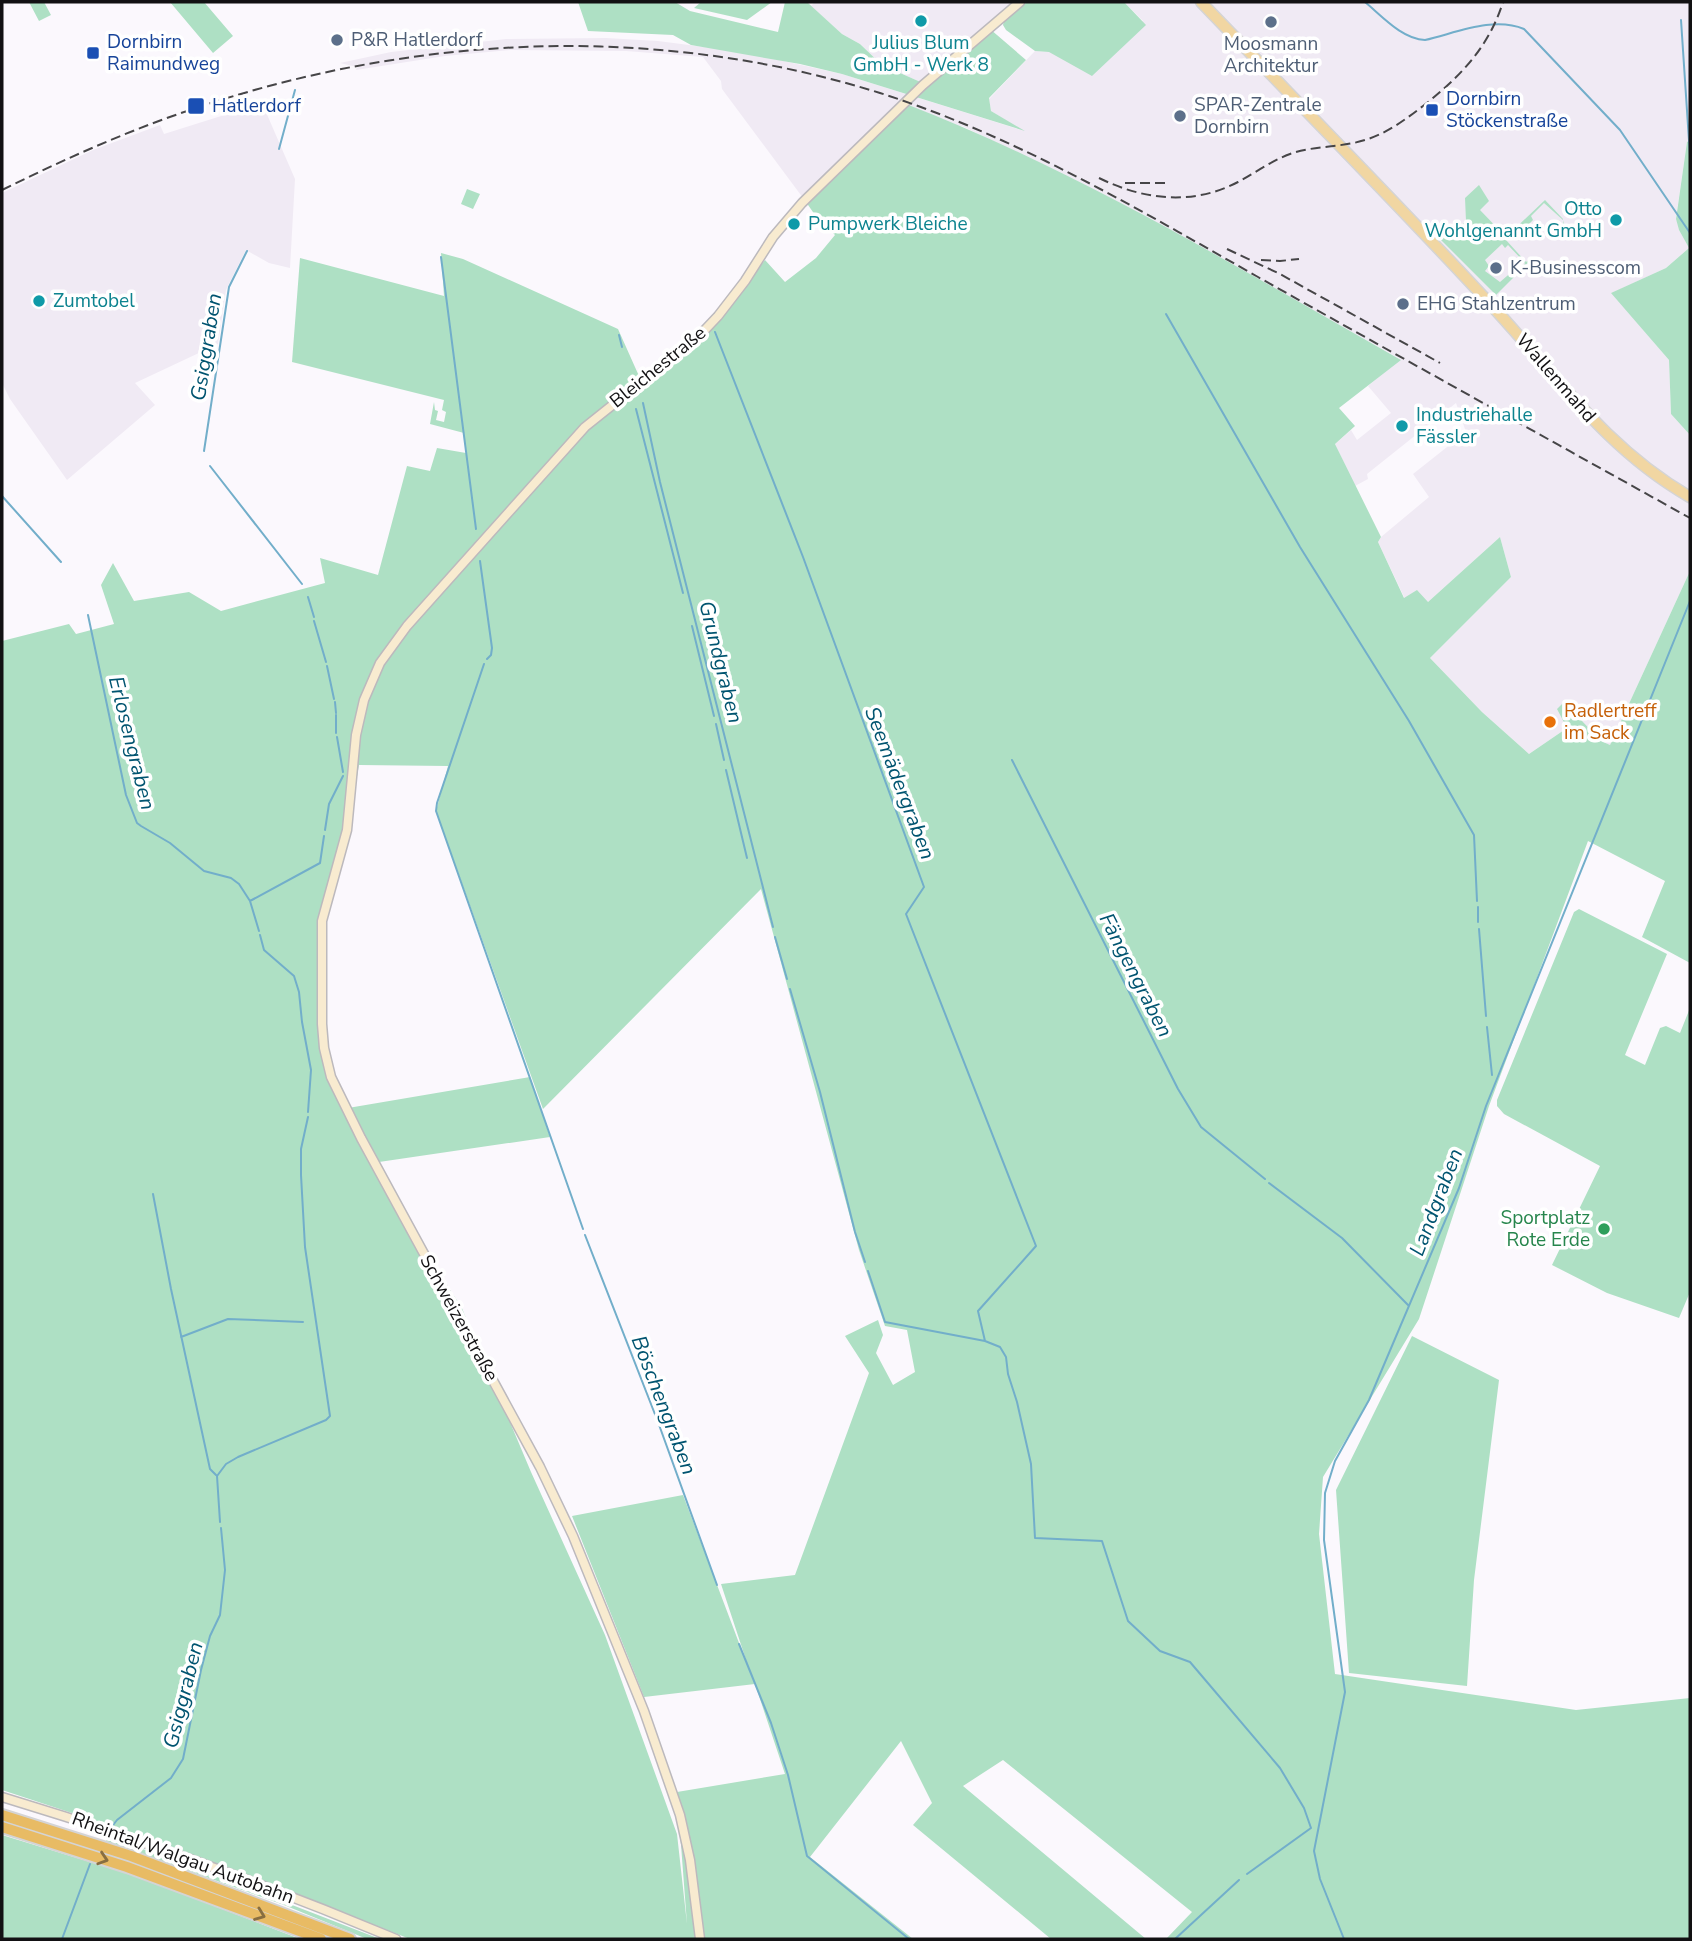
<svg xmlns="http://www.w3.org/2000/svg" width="1692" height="1941" font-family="'Nunito Sans',sans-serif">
<rect width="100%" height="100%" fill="#fbf8fd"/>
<path fill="#f0eaf4" d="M 815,2 L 1027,2 L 925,84 L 882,65 L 860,44 L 842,34 L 811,6 Z
M 1124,2 L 1690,2 L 1690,140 L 1687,142 L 1676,218 L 1679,230 L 1689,248 L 1666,268 L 1612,293 L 1669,360 L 1671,414 L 1690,435 L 1690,571 L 1610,745 L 1567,728 L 1529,754 L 1482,712 L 1430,658 L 1511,577 L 1500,537 L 1428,602 L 1405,599 L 1378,542 L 1381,537 L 1429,497 L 1413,474 L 1466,432 L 1456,403 L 1367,474 L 1368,479 L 1355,486 L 1335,444 L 1351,430 L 1357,440 L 1391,413 L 1368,386 L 1400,359 L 1124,205 L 962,126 L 806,202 L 722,89 L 721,81 L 703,57 L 626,51 L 510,50 L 445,56 L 356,70 L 357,67 L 340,63 L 391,52 L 506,39 L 606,38 L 658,41 L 743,52 L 842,74 L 1021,130 L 991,111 L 989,99 L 1035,51 L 1049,52 L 1143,21 Z
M 262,103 L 295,179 L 290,268 L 269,263 L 246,250 L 226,290 L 218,344 L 135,383 L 155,405 L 67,480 L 10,399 L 2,383 L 2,193 L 93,150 L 160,125 L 164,134 Z"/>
<path fill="#aee0c4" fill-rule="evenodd" d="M 29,2 L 44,2 L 51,15 L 39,21 Z
M 170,2 L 204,2 L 233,36 L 213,53 Z
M 578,2 L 675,2 L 690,11 L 778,32 L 785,2 L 807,2 L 842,34 L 860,44 L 882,65 L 925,84 L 990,29 L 1026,60 L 989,98 L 991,111 L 1025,131 L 842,74 L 800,64 L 691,45 L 673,35 L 588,31 Z
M 701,2 L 772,2 L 747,20 L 694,8 Z
M 1027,2 L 1124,2 L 1146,25 L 1092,76 L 1049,52 L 1035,51 L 1006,30 L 1003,25 L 1004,21 Z
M 906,104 C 1079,171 1240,269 1401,360 L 1339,408 L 1355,426 L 1335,444 L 1381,537 L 1378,542 L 1404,598 L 1417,590 L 1428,602 L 1500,537 L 1511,577 L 1430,658 L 1482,712 L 1529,754 L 1567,728 L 1557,709 L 1564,702 L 1601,741 L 1610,745 L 1690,571 L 1690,963 L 1642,937 L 1665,881 L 1588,841 L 1489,1106 L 1419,1319 L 1323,1477 L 1319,1534 L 1335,1674 L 1576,1710 L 1690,1698 L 1690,1939 L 1166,1939 L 1192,1912 L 1003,1760 L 963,1786 L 1146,1939 L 1051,1939 L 913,1825 L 932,1803 L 901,1741 L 810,1857 L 913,1939 L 410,1939 L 160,1842 L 2,1790 L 2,641 L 69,624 L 76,634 L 114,624 L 101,585 L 113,563 L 134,601 L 189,592 L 221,611 L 325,583 L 320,558 L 378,575 L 407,466 L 430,471 L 437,448 L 466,453 L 464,433 L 430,424 L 434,402 L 435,410 L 438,411 L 436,420 L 444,422 L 446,412 L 442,410 L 444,400 L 292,362 L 300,258 L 444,296 L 441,253 L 463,259 L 618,329 L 643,385 L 691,348 L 712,328 L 765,260 L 785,282 L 816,258 L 835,235 L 815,215 L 806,202 ZM 359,765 L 448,766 L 436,811 L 543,1109 L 761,889 L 859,1250 L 885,1326 L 907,1330 L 915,1372 L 893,1385 L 876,1353 L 883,1335 L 878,1320 L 845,1336 L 869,1373 L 795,1575 L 721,1584 L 750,1672 L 683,1495 L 572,1516 L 644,1697 L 755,1684 L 785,1774 L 677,1792 L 687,1924 L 677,1834 L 605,1635 L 531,1472 L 461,1306 L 430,1261 L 379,1162 L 550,1137 L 530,1077 L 348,1108 L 336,1080 L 328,1051 L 324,1016 L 324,962 L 326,917 L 341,869 Z
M 1690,140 L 1690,435 L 1671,414 L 1669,360 L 1611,293 L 1666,268 L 1689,248 L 1679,230 L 1676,219 L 1687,142 Z
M 1479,185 L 1489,201 L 1480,210 L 1506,237 L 1545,200 L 1563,219 L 1563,230 L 1561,228 L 1564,225 L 1563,220 L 1544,203 L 1531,216 L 1533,220 L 1520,233 L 1515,231 L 1506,240 L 1526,262 L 1531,258 L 1532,261 L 1523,266 L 1525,263 L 1508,245 L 1505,248 L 1502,244 L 1485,260 L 1489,266 L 1485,271 L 1500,282 L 1514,270 L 1519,272 L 1496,295 L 1437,236 L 1441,231 L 1448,238 L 1466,221 L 1465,198 Z
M 467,189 L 480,194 L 473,209 L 461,204 Z
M 1579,909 L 1667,954 L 1625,1055 L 1645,1065 L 1660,1028 L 1666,1026 L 1680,1033 L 1690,1008 L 1690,1292 L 1679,1318 L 1607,1293 L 1552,1265 L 1600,1166 L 1504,1114 L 1497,1106 L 1497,1100 L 1574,912 Z
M 1412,1336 L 1499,1380 L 1474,1580 L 1467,1686 L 1349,1673 L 1336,1490 Z
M 2,1835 L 139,1877 L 300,1939 L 2,1939 Z
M 108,1837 L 186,1864 L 380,1939 L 367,1939 L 284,1905 L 106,1841 Z"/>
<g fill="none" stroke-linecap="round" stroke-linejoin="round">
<path stroke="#72aeca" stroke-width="2" d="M 1365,2 C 1382,16 1402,39 1425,40 C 1456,33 1493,16 1524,29 L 1620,130 L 1690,233
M 1681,20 L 1690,156
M 279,149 L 295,90
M 441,257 L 476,529
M 1166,314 L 1300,547 L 1409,721 L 1474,835 L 1477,901
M 715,332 L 803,557 L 924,887 L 906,914 L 1036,1246 L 978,1311 L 985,1341
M 619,335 L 622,347
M 643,403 L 660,482 L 773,927
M 636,409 L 683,593
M 204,451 L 229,287 L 247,251
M 210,466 L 302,584
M 2,496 L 61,562
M 480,561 L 492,648 L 491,655 L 487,659
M 308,597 L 314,617
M 88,615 L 126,795 L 137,823 L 141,826 L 170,843 L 204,871 L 231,878 L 239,884 L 250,901 L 259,931
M 314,621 L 326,662
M 692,626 L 714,716
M 484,664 L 437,803 L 436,811 L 583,1229
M 327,666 L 334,699
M 335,702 L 336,713
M 336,715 L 336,733
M 716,724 L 724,760
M 337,737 L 343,772
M 1012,760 L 1178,1089 L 1201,1127 L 1265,1179
M 726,770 L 747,858
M 325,830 L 329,804 L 343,776
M 250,901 L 320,863 L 324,836
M 1478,907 L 1478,922
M 1479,929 L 1486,1016
M 260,935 L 264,950 L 294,976 L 299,992 L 302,1022 L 311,1070 L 308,1112
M 775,937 L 787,979
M 790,989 L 820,1092 L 855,1232 L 865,1262
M 1487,1027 L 1492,1075
M 1269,1183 L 1342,1238 L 1409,1306
M 153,1194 L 171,1289 L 210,1469 L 216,1475
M 585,1235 L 658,1422 L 717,1585
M 868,1271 L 885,1322 L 985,1341 L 1000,1347 L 1006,1357 L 1008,1374 L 1017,1402 L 1031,1464 L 1035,1538 L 1102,1541 L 1128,1621 L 1160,1651 L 1190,1662 L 1280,1768 L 1304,1808 L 1311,1828 L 1247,1874
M 181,1337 L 228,1319 L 303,1322
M 220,1522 L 217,1476 L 226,1464 L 238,1457 L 326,1420 L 330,1416 L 305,1247 L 301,1175 L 301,1149 L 308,1117
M 739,1644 L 771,1723 L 788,1775 L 807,1856 L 909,1939
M 110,1829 L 117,1820 L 171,1778 L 183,1759 L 201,1670 L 210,1636 L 220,1615 L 225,1570 L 221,1528
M 62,1939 L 90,1864
M 1175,1939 L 1239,1880
M 1344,1939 L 1320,1879 L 1314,1851 L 1345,1692 L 1324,1540 L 1325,1493 L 1335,1461 L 1369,1400 L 1459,1188 L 1486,1106 L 1690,601"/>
<defs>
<path id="secondary" d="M 2,1797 C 135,1837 267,1885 396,1939
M 700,1939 L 690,1860 L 680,1815 L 644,1711 L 573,1536 L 540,1467 L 361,1138 L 331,1077 L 324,1048 L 322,1024 L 322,921 L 347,830 L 356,735 L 364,700 L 380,663 L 407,626 L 585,427 L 700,335 L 718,316 L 745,281 L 773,237 L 802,203 L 923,85 L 1020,2"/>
<path id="primary" d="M 1201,2 C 1298,103 1397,203 1492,306 C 1557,376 1606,449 1690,497"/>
<path id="motorway" d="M 2,1815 L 131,1856 L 350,1939
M 2,1827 L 127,1867 L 321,1939"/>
</defs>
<use href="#secondary" stroke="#bcb9bd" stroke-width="11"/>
<use href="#primary" stroke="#d4d4d5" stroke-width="13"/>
<use href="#motorway" stroke="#d4d4d5" stroke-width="14"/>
<use href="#secondary" stroke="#f8ebd0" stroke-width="8"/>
<use href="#primary" stroke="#f1d6a2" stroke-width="10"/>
<use href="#motorway" stroke="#e8bb64" stroke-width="10"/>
<path stroke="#464547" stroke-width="2" stroke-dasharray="10 5" stroke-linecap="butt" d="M 1099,178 C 1144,200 1192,206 1238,182 C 1255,173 1271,161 1290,154 C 1315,145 1343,148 1368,139 C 1389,132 1406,119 1423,106 C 1460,77 1489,47 1503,2
M 1125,183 L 1167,183
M 2,190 C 65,159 129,130 196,108 C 417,34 657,23 880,93 C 1015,136 1136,208 1258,277 C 1402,358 1546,438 1690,518
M 1227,249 L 1280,274 L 1440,363
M 1261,260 L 1280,261 L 1299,259"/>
</g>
<defs><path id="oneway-chevron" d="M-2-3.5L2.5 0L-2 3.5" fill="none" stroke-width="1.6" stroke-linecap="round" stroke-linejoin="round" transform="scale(1.75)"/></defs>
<g stroke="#886e40">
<use href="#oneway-chevron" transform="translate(103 1859) rotate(18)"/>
<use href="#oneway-chevron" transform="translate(260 1915) rotate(21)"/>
</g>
<g fill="#0f9aa8" stroke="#fff" stroke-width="2.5">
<circle cx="921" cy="21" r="7"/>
<circle cx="1616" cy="220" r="7"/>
<circle cx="794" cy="224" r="7"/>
<circle cx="39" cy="301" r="7"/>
<circle cx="1402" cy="426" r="7"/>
</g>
<g fill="#5c6f8a" stroke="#fff" stroke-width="2.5">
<circle cx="1271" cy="22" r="7"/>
<circle cx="337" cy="40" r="7"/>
<circle cx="1180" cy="116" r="7"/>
<circle cx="1496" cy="268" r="7"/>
<circle cx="1403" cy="304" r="7"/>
</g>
<g fill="#1a4fb4" stroke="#fff" stroke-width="2.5">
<rect x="86" y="46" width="14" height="14" rx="3.5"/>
<rect x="187" y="97" width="18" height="18" rx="3.5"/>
<rect x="1425" y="103" width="14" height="14" rx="3.5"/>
</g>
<circle fill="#e8710a" stroke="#fff" stroke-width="2.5" cx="1550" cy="722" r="7"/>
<circle fill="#2e9e5b" stroke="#fff" stroke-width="2.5" cx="1604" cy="1229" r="7"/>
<g text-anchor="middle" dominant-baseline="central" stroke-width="7" stroke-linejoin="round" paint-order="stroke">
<g font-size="19" fill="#4e5e75" stroke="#fff" text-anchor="start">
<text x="351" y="40">P&amp;R Hatlerdorf</text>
<text x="1271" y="44" text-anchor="middle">Moosmann<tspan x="1271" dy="22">Architektur</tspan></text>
<text x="1194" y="105">SPAR-Zentrale<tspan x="1194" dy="22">Dornbirn</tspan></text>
<text x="1510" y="268">K-Businesscom</text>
<text x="1417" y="304">EHG Stahlzentrum</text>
</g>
<g font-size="19" fill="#164399" stroke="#fff" text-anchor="start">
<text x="107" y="42">Dornbirn<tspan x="107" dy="22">Raimundweg</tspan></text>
<text x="1446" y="99">Dornbirn<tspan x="1446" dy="22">Stöckenstraße</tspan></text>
<text x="212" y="106">Hatlerdorf</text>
</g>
<g font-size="19" fill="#0d838f" stroke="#fff" text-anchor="start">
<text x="921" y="43" text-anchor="middle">Julius Blum<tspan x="921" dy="22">GmbH - Werk 8</tspan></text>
<text x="1602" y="209" text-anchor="end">Otto<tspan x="1602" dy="22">Wohlgenannt GmbH</tspan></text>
<text x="808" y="224">Pumpwerk Bleiche</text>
<text x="53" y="301">Zumtobel</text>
<text x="1416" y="415">Industriehalle<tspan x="1416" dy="22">Fässler</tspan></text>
</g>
<g font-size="19" fill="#121113" stroke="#fff">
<text transform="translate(658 367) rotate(-39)">Bleichestraße</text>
<text transform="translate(1556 378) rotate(49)">Wallenmahd</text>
<text transform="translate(459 1318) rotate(61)">Schweizerstraße</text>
<text transform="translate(183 1858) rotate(20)">Rheintal/Walgau Autobahn</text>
</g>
<g font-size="19" fill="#c56008" stroke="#fff" text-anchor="start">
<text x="1564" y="711">Radlertreff<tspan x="1564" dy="22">im Sack</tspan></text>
</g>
<g font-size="19" fill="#27864d" stroke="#fff" text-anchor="end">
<text x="1590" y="1218">Sportplatz<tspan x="1590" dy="22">Rote Erde</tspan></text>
</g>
<g font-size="21" font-style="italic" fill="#005470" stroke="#fff">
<text transform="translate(206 347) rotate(-81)">Gsiggraben</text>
<text transform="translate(721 662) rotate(76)">Grundgraben</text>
<text transform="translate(132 743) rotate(76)">Erlosengraben</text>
<text transform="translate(900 783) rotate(69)">Seemädergraben</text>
<text transform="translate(1136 975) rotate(63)">Fängengraben</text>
<text transform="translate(1436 1202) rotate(-69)">Landgraben</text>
<text transform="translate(664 1405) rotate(69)">Böschengraben</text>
<text transform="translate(183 1695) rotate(-76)">Gsiggraben</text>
</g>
</g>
<rect width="1692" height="1941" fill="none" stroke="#121113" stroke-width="7"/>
</svg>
